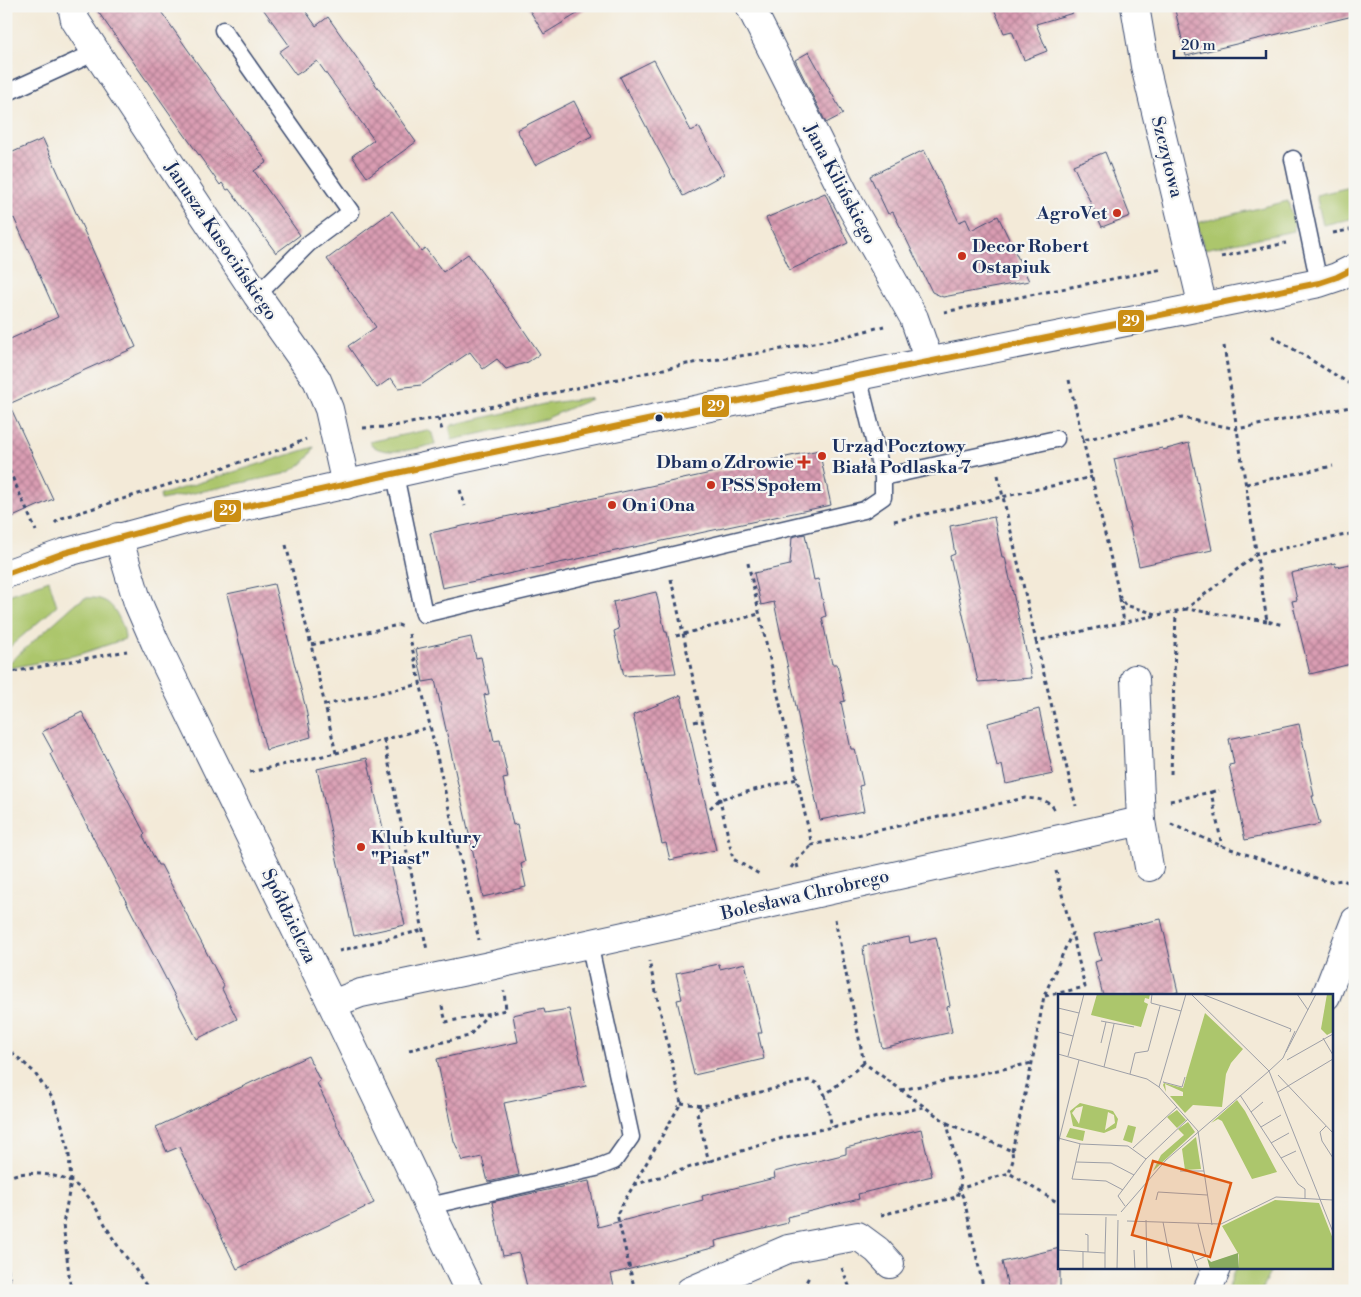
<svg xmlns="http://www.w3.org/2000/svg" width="1361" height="1297" font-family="'Libre Bodoni',serif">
<defs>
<pattern id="building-cross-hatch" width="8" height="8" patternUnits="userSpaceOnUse" patternTransform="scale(1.25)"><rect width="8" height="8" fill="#da9db2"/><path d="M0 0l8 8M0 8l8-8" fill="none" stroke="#b08094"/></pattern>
</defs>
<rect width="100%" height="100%" fill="#f6f6f2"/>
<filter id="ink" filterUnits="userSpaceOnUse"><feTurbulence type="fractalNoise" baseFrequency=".02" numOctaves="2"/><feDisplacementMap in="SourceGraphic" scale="10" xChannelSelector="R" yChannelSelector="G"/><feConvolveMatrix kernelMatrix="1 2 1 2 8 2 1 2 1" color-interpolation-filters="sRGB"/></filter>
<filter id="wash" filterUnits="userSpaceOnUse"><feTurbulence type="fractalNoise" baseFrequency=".0096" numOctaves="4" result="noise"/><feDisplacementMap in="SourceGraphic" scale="20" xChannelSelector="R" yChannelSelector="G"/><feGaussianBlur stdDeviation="1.12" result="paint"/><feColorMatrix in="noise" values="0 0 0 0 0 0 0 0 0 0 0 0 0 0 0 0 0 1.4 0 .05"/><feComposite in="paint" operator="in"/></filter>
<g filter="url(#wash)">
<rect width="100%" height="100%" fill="#f3ead8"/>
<path fill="#acc66c" stroke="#647a65" d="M 1355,186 L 1355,218 L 1323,225 L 1316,195 Z
M 1288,201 L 1294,223 L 1294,231 L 1204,249 L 1197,223 Z
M 586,398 L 591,399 L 545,419 L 452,440 L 450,428 L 452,425 L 544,404 Z
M 427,430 L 432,433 L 435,444 C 419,448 381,459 369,442 Z
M 314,447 C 309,460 297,469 284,474 L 161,500 L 160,495 Z
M 49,580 L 57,606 L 6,650 L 6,596 Z
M 85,598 C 105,597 112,603 120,620 C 123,627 125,631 125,639 L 77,655 L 10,668 L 9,663 L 75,604 Z
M 1236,1268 L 1272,1268 L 1261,1291 L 1227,1291 Z"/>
<g id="blocks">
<path fill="url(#building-cross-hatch)" d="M 94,6 L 157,6 L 267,162 L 254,171 L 300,235 L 276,253 L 229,189 L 227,190 L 222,183 L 220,185 Z
M 261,6 L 302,6 L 316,26 L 328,17 L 416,142 L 367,177 L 352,156 L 374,140 L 317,61 L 296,75 L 279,52 L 289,45 Z
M 527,6 L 590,6 L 544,34 Z
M 993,6 L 1072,6 L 1073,13 L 1036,24 L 1047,51 L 1024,60 L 1012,31 L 1004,33 Z
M 1174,6 L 1352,6 L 1353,16 L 1186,56 Z
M 809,52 L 843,114 L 826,123 L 795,60 Z
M 654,60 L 691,131 L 699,127 L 724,174 L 683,196 L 620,77 Z
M 574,101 L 592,136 L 535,165 L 517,130 Z
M 43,139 L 136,347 L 9,404 L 53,499 L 6,520 L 6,341 L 58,317 L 14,218 L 6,222 L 6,155 Z
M 924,150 L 959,222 L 966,219 L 971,230 L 998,216 L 1029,281 L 943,297 L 932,292 L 893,212 L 888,214 L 870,176 Z
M 1105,152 L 1130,216 L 1102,227 L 1073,165 Z
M 825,193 L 848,243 L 790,270 L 766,218 Z
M 392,211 L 421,251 L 425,248 L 443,272 L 468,254 L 512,313 L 540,354 L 528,362 L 506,369 L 497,359 L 483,369 L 470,352 L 421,385 L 398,388 L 391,378 L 377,388 L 348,346 L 376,327 L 327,259 Z
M 1189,443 L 1212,550 L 1139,566 L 1114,459 L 1162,448 L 1163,450 Z
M 819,450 L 831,505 L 442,588 L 430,533 Z
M 994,517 L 1002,557 L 1005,557 L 1032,678 L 978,682 L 950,556 L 955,554 L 950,526 Z
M 805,534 L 814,580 L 818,579 L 826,616 L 822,618 L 832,664 L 837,664 L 845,701 L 841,702 L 851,749 L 855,749 L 863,785 L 859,786 L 864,811 L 820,820 L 774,602 L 761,605 L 754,573 L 790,565 L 792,537 Z
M 1335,563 L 1336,567 L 1355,563 L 1355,663 L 1310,674 L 1292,601 L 1297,600 L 1291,573 Z
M 274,584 L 306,709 L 311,737 L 266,750 L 227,594 Z
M 656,592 L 665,632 L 667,632 L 676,673 L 624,676 L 614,631 L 619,629 L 613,602 Z
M 471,637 L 476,658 L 481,657 L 489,694 L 484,695 L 494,741 L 500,740 L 508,778 L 503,779 L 513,825 L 517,824 L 525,862 L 521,864 L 526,887 L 483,897 L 435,680 L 423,682 L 416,649 Z
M 681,695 L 716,850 L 670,860 L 666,843 L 662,844 L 633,715 Z
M 1039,709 L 1053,774 L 1006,784 L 1002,765 L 997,767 L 988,723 Z
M 82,712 L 145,834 L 143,836 L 158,865 L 161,865 L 224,986 L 222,989 L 237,1019 L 197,1039 L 50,754 L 53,752 L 42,732 Z
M 1299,724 L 1314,796 L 1312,796 L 1320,824 L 1245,840 L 1229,765 L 1234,764 L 1229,739 Z
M 367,758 L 405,925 L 354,936 L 317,769 Z
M 1161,919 L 1178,992 L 1164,996 L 1103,996 L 1095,962 L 1101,960 L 1094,934 Z
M 909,937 L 910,943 L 936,937 L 950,1006 L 947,1007 L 952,1032 L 882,1048 L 865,968 L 863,946 Z
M 745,963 L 762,1033 L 758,1033 L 764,1059 L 694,1075 L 677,1000 L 682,999 L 676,973 L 719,964 L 720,969 Z
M 544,1008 L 545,1013 L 569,1009 L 586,1086 L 504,1103 L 519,1175 L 488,1182 L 482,1157 L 463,1161 L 454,1141 L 437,1059 L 518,1042 L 513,1015 Z
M 308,1056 L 320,1081 L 317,1083 L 374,1203 L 237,1269 L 179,1147 L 167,1152 L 156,1127 Z
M 921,1129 L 932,1176 L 858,1194 L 859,1199 L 787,1217 L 788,1223 L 715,1241 L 716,1247 L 611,1274 L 615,1291 L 528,1291 L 519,1253 L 503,1256 L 492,1202 L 589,1181 L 598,1227 L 703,1200 L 702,1196 L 775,1178 L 774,1172 L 846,1154 L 846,1148 Z
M 1060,1248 L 1060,1291 L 1009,1291 L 1002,1262 Z"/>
</g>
</g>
<g filter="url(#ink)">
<use href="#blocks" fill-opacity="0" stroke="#3b4b70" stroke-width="1"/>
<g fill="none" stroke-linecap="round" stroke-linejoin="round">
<defs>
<path id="service" d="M 223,30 L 351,212 L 308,244 L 257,295
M 6,93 L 96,52
M 1293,159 L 1319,283
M 395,475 L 424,614 L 864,510 L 883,497 L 883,477 L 858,376
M 883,477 L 1056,439
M 429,1206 L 596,1168 L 614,1161 L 631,1137 L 589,943"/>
<path id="minor" d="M 72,6 L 75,20 L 96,52 L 257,295 L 317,380 L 329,409 L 346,485
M 750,6 L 848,201 L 914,318 L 929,361
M 1135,6 L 1145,66 L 1203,307
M 118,537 L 138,603 L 155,642 L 332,1004 L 469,1291
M 1141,821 L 1149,867
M 332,1004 L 361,993 L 485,967 L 1141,821 L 1135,679
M 690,1291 L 788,1249 L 858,1236 L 877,1250 L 890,1264"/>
<path id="tertiary" d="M 6,574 L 64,553 L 185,520 L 451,461 L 858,376 L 1319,283 L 1337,277 L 1355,268
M 1326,996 L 1355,921
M 1207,1291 L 1217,1268"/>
</defs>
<use href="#service" stroke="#3b4b70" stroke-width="19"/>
<use href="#minor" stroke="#3b4b70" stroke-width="30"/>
<use href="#tertiary" stroke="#3b4b70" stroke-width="30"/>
<path stroke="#3b4b70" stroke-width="3" stroke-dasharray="4 4" stroke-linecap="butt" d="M 1333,233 L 1355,229
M 1221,257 L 1286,243
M 944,312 L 1163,269
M 1272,336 L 1355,387
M 1224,346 L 1267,621 L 1283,625
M 1069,380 L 1083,440 L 1182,418 L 1237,429 L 1355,406
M 438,418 L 443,433
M 363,428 L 388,427 L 438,418 L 687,364 L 766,352 L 835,339 L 884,326
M 1082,440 L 1083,440 L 1120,598 L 1125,605 L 1160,615
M 6,463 L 36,531
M 998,475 L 1036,641 L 1186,609
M 1246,484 L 1333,466
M 460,490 L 465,506
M 894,521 L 1092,477
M 55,523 L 59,519 L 288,447 L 306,439
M 286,545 L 311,645
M 748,563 L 812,845 L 1025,798 C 1036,799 1051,799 1055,811
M 671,579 L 733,859 L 761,875
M 1120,599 L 1124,622
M 1267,621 L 1186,609 L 1257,554 L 1355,533
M 409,634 L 479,940
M 676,636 L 759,614
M 1036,641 L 1076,806
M 6,673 L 127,651
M 325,705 L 421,684
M 694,722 L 702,720
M 384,740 L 427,950
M 336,753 L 430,727
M 250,772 L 336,753 L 311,645 L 398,625 L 403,627
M 1171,774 L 1176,612
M 1211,792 L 1219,790
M 1170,801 L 1211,792 L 1222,846
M 710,808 L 720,799 L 797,779
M 1355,823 L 1355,824
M 1171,824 L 1222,846 L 1328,882 L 1343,880 L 1355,885
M 791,868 L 796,861
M 798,868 L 796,861 L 812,845
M 835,919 L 864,1063 L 947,1123 L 961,1183 L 957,1197 L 881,1215
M 339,951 L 423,930
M 1045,996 L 1085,987 L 1072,933
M 442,1006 L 446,1022 L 506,1010 L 504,991
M 6,1047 L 34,1072 L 53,1099 L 64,1131 L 69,1155 L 71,1182 L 63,1224 L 71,1291
M 409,1050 L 469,1036 L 488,1014
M 901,1090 L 1032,1063
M 825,1095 L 832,1127
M 681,1103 L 703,1106 L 810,1080 L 820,1085 L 825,1095 L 864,1063
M 702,1107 L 697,1113 L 709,1162
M 947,1123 L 1012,1151 L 1013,1160 L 1009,1173
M 1012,1151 L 1031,1068 L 1044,996 L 1072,933 L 1056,871
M 6,1179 C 16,1172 29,1173 40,1174 C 85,1178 91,1200 111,1235 C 118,1247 127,1258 135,1269 C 140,1276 145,1285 151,1291
M 634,1185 L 786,1137 L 924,1107
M 6,1261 L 12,1291
M 842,1268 L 851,1291
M 635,1291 L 617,1214 L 681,1103 L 649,961
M 795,1291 L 803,1288 L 810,1275
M 984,1291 L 964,1199 L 959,1189 L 1009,1173 L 1060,1204"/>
<use href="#service" stroke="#fff" stroke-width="16"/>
<use href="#minor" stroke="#fff" stroke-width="28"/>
<use href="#tertiary" stroke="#fff" stroke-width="28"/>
<defs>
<path id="bus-1" d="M 6,574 L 64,553 L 185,520 L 451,461 L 858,376 L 1319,283 L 1337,277 L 1355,268"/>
</defs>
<use href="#bus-1" stroke="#f6f6f2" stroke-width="10"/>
<use href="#bus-1" stroke="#cb8e13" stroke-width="6"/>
</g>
</g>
<g fill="#c8321e" stroke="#f6f6f2" stroke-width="2">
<circle cx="1117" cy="213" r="5"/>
<circle cx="962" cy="256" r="5"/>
<circle cx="822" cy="456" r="5"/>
<path d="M801.5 454.5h5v5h5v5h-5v5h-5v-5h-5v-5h5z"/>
<circle cx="711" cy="485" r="5"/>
<circle cx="612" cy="505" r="5"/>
<circle cx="361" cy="847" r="5"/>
</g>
<circle fill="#1b2f5e" stroke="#f6f6f2" stroke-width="2" cx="659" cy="418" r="4.5"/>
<g text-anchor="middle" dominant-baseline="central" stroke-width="4.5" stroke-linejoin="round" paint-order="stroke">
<g font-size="18" fill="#1b2f5e" stroke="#f6f6f2">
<text transform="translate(1167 157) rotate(76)">Szczytowa</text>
<text transform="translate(840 184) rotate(62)">Jana Kilińskiego</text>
<text transform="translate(221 241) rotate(56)">Janusza Kusocińskiego</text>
<text transform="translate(805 895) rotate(-13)">Bolesława Chrobrego</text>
<text transform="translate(289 916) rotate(64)">Spółdzielcza</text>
</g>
<g font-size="18" font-weight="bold" fill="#1b2f5e" stroke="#f6f6f2" text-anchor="start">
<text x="1107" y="213" text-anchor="end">AgroVet</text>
<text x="972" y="246">Decor Robert<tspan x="972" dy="21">Ostapiuk</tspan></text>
<text x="832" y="446">Urząd Pocztowy<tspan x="832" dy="21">Biała Podlaska 7</tspan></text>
<text x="794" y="462" text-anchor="end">Dbam o Zdrowie</text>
<text x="721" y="485">PSS Społem</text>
<text x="622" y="505">On i Ona</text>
<text x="371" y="837">Klub kultury<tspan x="371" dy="21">"Piast"</tspan></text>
</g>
</g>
<g transform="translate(1058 994)">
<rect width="275" height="275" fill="#f3ead8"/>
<path d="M 39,0 L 92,0 L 91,5 L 87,4 L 86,8 L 90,10 L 83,33 L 33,21 ZM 147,19 L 185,55 L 173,69 L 168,80 L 164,113 L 135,111 L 127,119 L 112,102 L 125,102 L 125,98 L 107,90 L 108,98 L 105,91 L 106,89 L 125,94 ZM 22,109 L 55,117 L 60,125 L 58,134 L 46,139 L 15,132 L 12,117 ZM 25,112 L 21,130 L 14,119 L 18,114 ZM 50,118 L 56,121 L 57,129 L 47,136 ZM 119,116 L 128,126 L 119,134 L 109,123 ZM 130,128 L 137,138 L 95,177 L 103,161 L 126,141 L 120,135 ZM 70,131 L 78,133 L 74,149 L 65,146 ZM 12,134 L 27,137 L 25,147 L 8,143 Z" fill="#acc66c" fill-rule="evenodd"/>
<path d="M 180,259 L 181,275 L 152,275 L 149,264 L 153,268 Z" fill="#89ab60"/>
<path d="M 269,0 L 275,0 L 275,38 L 269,41 L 263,35 Z" fill="#acc66c"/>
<path d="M 179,106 L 187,117 L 219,178 L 194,185 L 164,127 L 160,125 L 153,129 ZM 138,143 L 143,175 L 127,176 L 124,155 ZM 217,206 L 261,209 L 275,245 L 275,275 L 181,275 L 181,261 L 164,232 Z" fill="#acc66c"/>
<path fill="none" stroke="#9d9fa7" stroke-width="1" d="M 94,0 L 93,9 L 123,17M 144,0 L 233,35 L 232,38M 239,0 L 250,16M 0,14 L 21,19M 43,27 L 76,33M 0,38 L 15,42M 265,44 L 275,61M 43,49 L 48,28M 228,58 L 258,0M 0,60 L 89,85 L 101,93 L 140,137 L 154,231M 10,62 L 26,0M 229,66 L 275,40M 46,73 L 56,30M 211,77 L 275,238M 211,77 L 225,64 L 237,37M 72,80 L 77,59 L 90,57 L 102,12M 220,81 L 275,139M 105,88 L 124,93 L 127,83M 101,93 L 128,0M 220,98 L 275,65M 182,101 L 240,190 L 247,195 L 247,205M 193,118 L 205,108M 268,132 L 262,138 L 264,147 L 275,164M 203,133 L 223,121M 0,144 L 23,150 L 70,152 L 88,165M 213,149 L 231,139M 0,150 L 21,66M 22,150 L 14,185 L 48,187 L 65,196M 75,154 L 119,113M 223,164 L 238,157M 18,168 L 53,169 L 76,181M 122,177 L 146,177M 98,206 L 100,198 L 149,201M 67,212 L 60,202 L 88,165 L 130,125M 63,218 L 108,166 L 211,77 L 133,0M 0,220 L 59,221M 88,226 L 89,275M 69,227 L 163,230 L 218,203 L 275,206M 105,228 L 114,275M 27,240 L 30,241 L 30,258M 0,256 L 47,259 L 48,223M 76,256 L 77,275M 134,259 L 140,275M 137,267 L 148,262 L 140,230M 25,275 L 25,258M 47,275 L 47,259M 59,275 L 60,226"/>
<path fill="#de5710" fill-opacity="0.15" stroke="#de5710" stroke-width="2.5" d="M 95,167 L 173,189 L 152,263 L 74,241 Z"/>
<rect width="275" height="275" fill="none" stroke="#1b2f5e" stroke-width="2.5"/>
</g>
<g stroke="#f6f6f2" stroke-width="2">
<rect x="1117" y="309" width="28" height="24" rx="5" fill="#cb8e13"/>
<rect x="701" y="394" width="29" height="24" rx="5" fill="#cb8e13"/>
<rect x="213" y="499" width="29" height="24" rx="5" fill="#cb8e13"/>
</g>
<g font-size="14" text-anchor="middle" font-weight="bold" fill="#fff">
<text x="1131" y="326">29</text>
<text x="716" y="411">29</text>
<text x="228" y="515">29</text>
</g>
<rect width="1361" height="1297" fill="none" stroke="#f6f6f2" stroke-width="25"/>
<path d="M1174 50v8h92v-8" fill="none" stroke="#1b2f5e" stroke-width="2.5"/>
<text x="1181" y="50" font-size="15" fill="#1b2f5e" stroke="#f6f6f2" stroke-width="4" paint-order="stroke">20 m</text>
</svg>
